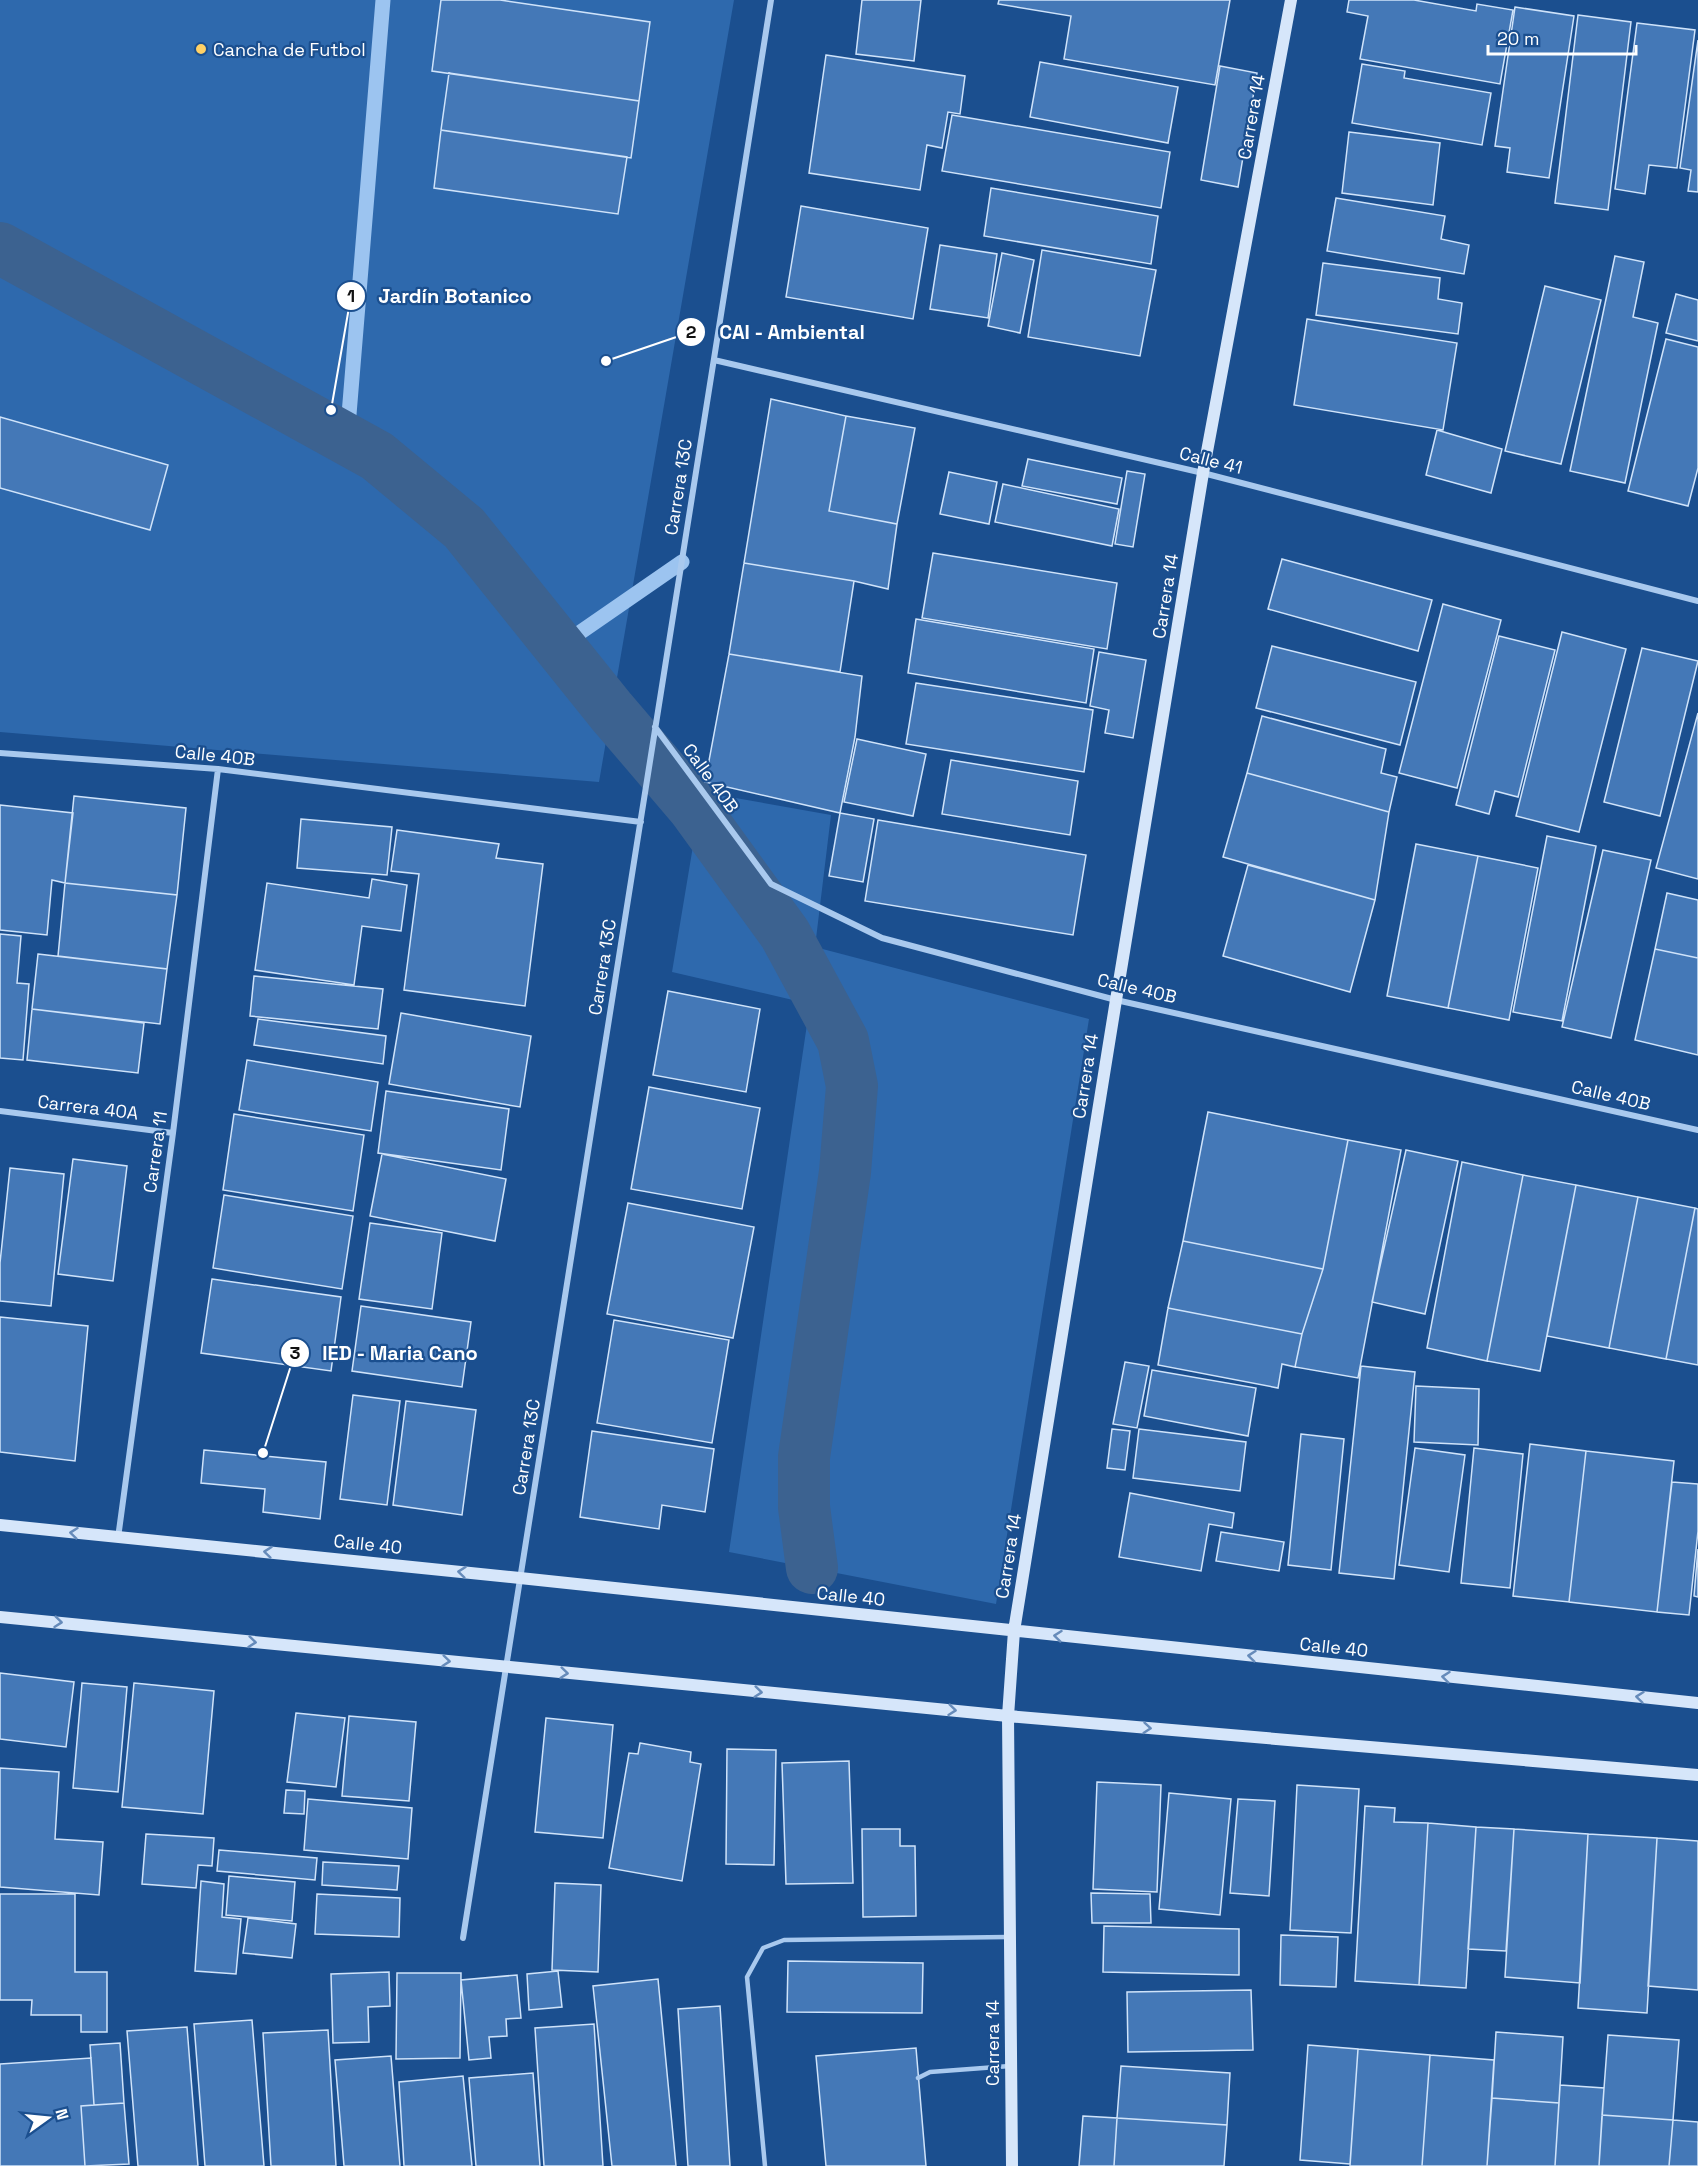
<svg xmlns="http://www.w3.org/2000/svg" width="1698" height="2166" font-family="'Space Grotesk',sans-serif">
<rect width="100%" height="100%" fill="#1b4f8f"/>
<path fill="#2e69ad" d="M 0,0 L 734,0 L 599,782 L 0,732 Z
M 702,792 L 831,815 L 815,947 L 1089,1019 L 996,1604 L 729,1552 L 810,1004 L 672,972 Z"/>
<g fill="none" stroke-linecap="round" stroke-linejoin="round">
<path stroke="#9cc4f0" stroke-width="15" d="M 347,439 L 383,0
M 559,647 L 682,562"/>
<path stroke="#3c6290" stroke-width="52" d="M 0,248 L 377,456 L 464,528 L 611,711 L 693,807 L 785,934 L 843,1041 L 852,1086 L 845,1172 L 804,1457 L 804,1507 L 812,1568"/>
</g>
<path fill="#4478b7" stroke="#cfe3fa" stroke-width="1.5" d="M 441,0 L 500,0 L 650,22 L 639,101 L 432,71 Z
M 862,0 L 921,0 L 914,61 L 856,54 Z
M 999,0 L 1230,0 L 1215,85 L 1064,59 L 1071,16 L 998,4 Z
M 1349,0 L 1414,0 L 1476,11 L 1477,4 L 1513,10 L 1500,84 L 1360,59 L 1368,16 L 1347,12 Z
M 1515,7 L 1574,16 L 1549,178 L 1507,172 L 1510,148 L 1495,146 Z
M 1578,15 L 1631,22 L 1608,210 L 1555,203 Z
M 1637,23 L 1695,30 L 1677,168 L 1649,165 L 1645,194 L 1615,189 Z
M 1698,40 L 1698,192 L 1688,191 L 1691,170 L 1680,168 Z
M 826,55 L 965,76 L 960,114 L 948,112 L 942,148 L 927,145 L 920,190 L 809,173 Z
M 1040,62 L 1178,87 L 1168,143 L 1030,117 Z
M 1362,64 L 1405,71 L 1404,78 L 1491,93 L 1482,145 L 1352,123 Z
M 1220,66 L 1257,73 L 1238,187 L 1201,180 Z
M 449,73 L 639,101 L 631,158 L 441,130 Z
M 952,115 L 1170,152 L 1161,208 L 942,171 Z
M 441,130 L 627,157 L 618,214 L 434,188 Z
M 1349,132 L 1440,143 L 1433,205 L 1342,193 Z
M 991,188 L 1158,216 L 1151,264 L 984,236 Z
M 1336,198 L 1445,216 L 1441,239 L 1469,245 L 1464,274 L 1327,251 Z
M 801,206 L 928,228 L 913,319 L 786,297 Z
M 940,245 L 997,254 L 988,318 L 930,309 Z
M 1042,250 L 1156,270 L 1140,356 L 1028,337 Z
M 1002,253 L 1034,260 L 1020,333 L 988,326 Z
M 1615,256 L 1644,262 L 1633,317 L 1658,323 L 1625,483 L 1570,471 Z
M 1323,263 L 1440,278 L 1438,299 L 1462,303 L 1458,334 L 1316,315 Z
M 1545,286 L 1601,300 L 1561,464 L 1505,451 Z
M 1676,294 L 1698,300 L 1698,341 L 1666,333 Z
M 1307,319 L 1457,343 L 1443,430 L 1294,405 Z
M 1666,339 L 1698,347 L 1698,468 L 1688,506 L 1628,491 Z
M 771,399 L 846,416 L 829,511 L 897,524 L 888,589 L 854,581 L 744,563 Z
M 846,416 L 915,428 L 897,524 L 829,511 Z
M 0,417 L 168,465 L 150,530 L 0,488 Z
M 1437,430 L 1502,449 L 1491,493 L 1426,475 Z
M 1028,459 L 1122,478 L 1117,504 L 1022,486 Z
M 1127,471 L 1145,474 L 1133,547 L 1115,544 Z
M 949,472 L 997,482 L 989,524 L 940,514 Z
M 1003,484 L 1119,509 L 1112,546 L 995,522 Z
M 933,553 L 1117,583 L 1107,649 L 922,618 Z
M 1282,559 L 1432,600 L 1418,651 L 1268,609 Z
M 744,563 L 854,581 L 840,672 L 729,654 Z
M 1443,604 L 1501,620 L 1457,788 L 1399,773 Z
M 916,619 L 1094,649 L 1086,703 L 908,673 Z
M 1562,632 L 1626,649 L 1579,832 L 1516,816 Z
M 1499,636 L 1555,650 L 1518,797 L 1495,791 L 1489,814 L 1456,805 Z
M 1272,646 L 1416,682 L 1400,745 L 1256,708 Z
M 1642,648 L 1698,661 L 1660,816 L 1604,802 Z
M 1099,652 L 1146,660 L 1133,738 L 1105,733 L 1109,710 L 1090,706 Z
M 729,654 L 862,676 L 855,737 L 840,813 L 705,782 Z
M 916,683 L 1093,710 L 1084,772 L 906,744 Z
M 1698,713 L 1698,879 L 1656,868 Z
M 1262,716 L 1386,749 L 1381,773 L 1397,777 L 1389,812 L 1247,773 Z
M 857,739 L 926,754 L 913,816 L 844,802 Z
M 951,760 L 1078,781 L 1070,835 L 942,814 Z
M 1247,773 L 1389,812 L 1375,900 L 1223,857 Z
M 74,796 L 186,808 L 177,895 L 65,883 Z
M 0,805 L 73,813 L 65,883 L 52,880 L 47,935 L 0,930 Z
M 840,813 L 874,819 L 863,882 L 829,876 Z
M 301,819 L 392,827 L 387,875 L 297,868 Z
M 878,820 L 1086,855 L 1073,935 L 865,901 Z
M 397,830 L 499,844 L 496,858 L 543,864 L 525,1006 L 404,990 L 419,874 L 391,871 Z
M 1547,836 L 1596,846 L 1562,1021 L 1513,1012 Z
M 1416,844 L 1478,856 L 1448,1008 L 1387,996 Z
M 1603,850 L 1651,860 L 1611,1038 L 1562,1027 Z
M 1478,856 L 1538,868 L 1509,1020 L 1448,1008 Z
M 1248,865 L 1375,900 L 1350,992 L 1223,956 Z
M 372,879 L 407,885 L 401,931 L 362,926 L 354,985 L 255,970 L 267,883 L 369,898 Z
M 65,883 L 177,895 L 167,969 L 58,956 Z
M 1667,893 L 1698,900 L 1698,958 L 1655,949 Z
M 0,934 L 21,936 L 17,983 L 29,984 L 23,1060 L 0,1058 Z
M 1655,949 L 1698,958 L 1698,1055 L 1635,1040 Z
M 38,954 L 167,969 L 160,1024 L 32,1009 Z
M 254,976 L 383,989 L 378,1029 L 250,1016 Z
M 668,991 L 760,1009 L 746,1092 L 653,1075 Z
M 32,1009 L 144,1023 L 138,1073 L 27,1060 Z
M 401,1013 L 531,1036 L 520,1107 L 389,1084 Z
M 258,1019 L 386,1036 L 383,1064 L 254,1045 Z
M 247,1060 L 378,1082 L 371,1131 L 239,1110 Z
M 649,1087 L 760,1108 L 742,1209 L 631,1189 Z
M 386,1091 L 509,1109 L 501,1170 L 378,1153 Z
M 1208,1112 L 1348,1140 L 1323,1269 L 1183,1241 Z
M 234,1114 L 364,1135 L 353,1211 L 223,1190 Z
M 1348,1140 L 1401,1150 L 1358,1378 L 1295,1367 L 1302,1334 L 1323,1269 Z
M 1406,1150 L 1458,1161 L 1425,1314 L 1372,1302 Z
M 382,1154 L 506,1179 L 495,1241 L 370,1216 Z
M 73,1159 L 127,1166 L 113,1281 L 58,1274 Z
M 1462,1162 L 1523,1175 L 1487,1361 L 1427,1348 Z
M 10,1168 L 64,1174 L 51,1306 L 0,1301 L 0,1263 Z
M 1523,1175 L 1576,1185 L 1540,1371 L 1487,1361 Z
M 1576,1185 L 1638,1197 L 1609,1348 L 1547,1336 Z
M 224,1195 L 353,1216 L 342,1289 L 213,1268 Z
M 1638,1197 L 1695,1208 L 1666,1359 L 1609,1348 Z
M 628,1203 L 754,1227 L 733,1338 L 607,1314 Z
M 1695,1208 L 1698,1209 L 1698,1365 L 1666,1359 Z
M 370,1223 L 442,1233 L 432,1309 L 359,1299 Z
M 1183,1241 L 1323,1269 L 1302,1334 L 1168,1308 Z
M 212,1279 L 341,1297 L 331,1371 L 201,1353 Z
M 361,1306 L 471,1322 L 462,1387 L 352,1371 Z
M 1168,1308 L 1302,1334 L 1295,1367 L 1282,1364 L 1278,1388 L 1158,1365 Z
M 0,1317 L 88,1326 L 75,1461 L 0,1452 Z
M 614,1320 L 729,1340 L 712,1443 L 597,1423 Z
M 1125,1362 L 1149,1366 L 1137,1428 L 1113,1424 Z
M 1361,1366 L 1415,1372 L 1394,1579 L 1339,1573 Z
M 1152,1370 L 1256,1388 L 1248,1436 L 1144,1416 Z
M 1416,1386 L 1479,1389 L 1478,1445 L 1414,1442 Z
M 353,1395 L 400,1401 L 387,1505 L 340,1499 Z
M 406,1401 L 476,1410 L 462,1515 L 393,1505 Z
M 1112,1429 L 1130,1431 L 1125,1470 L 1107,1468 Z
M 1139,1429 L 1246,1442 L 1240,1491 L 1133,1478 Z
M 592,1431 L 714,1449 L 705,1512 L 662,1505 L 659,1529 L 580,1517 Z
M 1301,1434 L 1344,1439 L 1331,1570 L 1288,1565 Z
M 1530,1444 L 1586,1451 L 1569,1602 L 1513,1596 Z
M 1415,1448 L 1465,1455 L 1449,1572 L 1399,1565 Z
M 1474,1448 L 1523,1454 L 1510,1588 L 1461,1583 Z
M 204,1450 L 326,1462 L 320,1519 L 263,1512 L 265,1489 L 201,1483 Z
M 1586,1451 L 1674,1461 L 1657,1612 L 1569,1602 Z
M 1672,1482 L 1698,1484 L 1698,1531 L 1689,1615 L 1657,1612 Z
M 1130,1493 L 1234,1513 L 1232,1528 L 1209,1524 L 1201,1571 L 1119,1557 Z
M 1221,1532 L 1284,1542 L 1279,1571 L 1216,1561 Z
M 1698,1549 L 1698,1597 L 1694,1596 Z
M 0,1673 L 74,1682 L 66,1747 L 0,1739 Z
M 82,1683 L 127,1687 L 118,1792 L 73,1788 Z
M 134,1683 L 214,1691 L 203,1814 L 122,1807 Z
M 296,1713 L 345,1718 L 336,1787 L 287,1782 Z
M 349,1716 L 416,1722 L 409,1801 L 342,1796 Z
M 546,1718 L 613,1725 L 603,1838 L 535,1832 Z
M 640,1743 L 691,1752 L 690,1762 L 701,1764 L 682,1881 L 609,1868 L 629,1753 L 638,1754 Z
M 727,1749 L 776,1750 L 774,1865 L 726,1864 Z
M 849,1761 L 853,1883 L 786,1884 L 782,1763 Z
M 0,1768 L 59,1772 L 55,1839 L 103,1842 L 99,1895 L 0,1887 Z
M 1097,1782 L 1161,1785 L 1157,1892 L 1093,1889 Z
M 1297,1785 L 1359,1789 L 1351,1933 L 1290,1930 Z
M 286,1790 L 305,1791 L 304,1814 L 284,1813 Z
M 1169,1793 L 1231,1799 L 1220,1915 L 1159,1909 Z
M 308,1799 L 412,1808 L 408,1859 L 304,1850 Z
M 1238,1799 L 1275,1801 L 1269,1896 L 1230,1893 Z
M 1365,1806 L 1395,1808 L 1394,1822 L 1428,1823 L 1419,1985 L 1355,1981 Z
M 1428,1823 L 1476,1827 L 1466,1988 L 1419,1985 Z
M 1476,1827 L 1514,1829 L 1506,1951 L 1468,1949 Z
M 862,1829 L 900,1829 L 900,1846 L 915,1846 L 916,1916 L 863,1917 Z
M 1514,1829 L 1588,1834 L 1580,1983 L 1505,1977 Z
M 146,1834 L 214,1838 L 212,1866 L 198,1865 L 196,1888 L 142,1884 Z
M 1588,1834 L 1657,1838 L 1647,2013 L 1578,2008 Z
M 1657,1838 L 1698,1841 L 1698,1990 L 1648,1986 Z
M 219,1850 L 317,1858 L 315,1880 L 217,1871 Z
M 323,1862 L 399,1866 L 397,1890 L 322,1885 Z
M 229,1876 L 295,1882 L 292,1921 L 226,1915 Z
M 201,1881 L 224,1884 L 222,1917 L 241,1919 L 236,1974 L 195,1971 Z
M 555,1883 L 601,1885 L 598,1972 L 552,1970 Z
M 1091,1893 L 1150,1894 L 1151,1923 L 1092,1923 Z
M 0,1894 L 75,1894 L 75,1972 L 107,1972 L 107,2032 L 81,2032 L 81,2015 L 31,2015 L 32,2000 L 0,2000 Z
M 317,1894 L 400,1898 L 399,1937 L 315,1934 Z
M 248,1918 L 296,1924 L 292,1958 L 243,1953 Z
M 1104,1926 L 1239,1929 L 1239,1975 L 1103,1972 Z
M 1281,1935 L 1338,1937 L 1336,1987 L 1280,1985 Z
M 788,1961 L 923,1963 L 922,2013 L 787,2012 Z
M 558,1971 L 562,2007 L 529,2010 L 527,1974 Z
M 389,1972 L 390,2006 L 368,2007 L 369,2042 L 333,2043 L 331,1974 Z
M 397,1973 L 461,1973 L 460,2058 L 396,2059 Z
M 517,1975 L 521,2018 L 506,2019 L 507,2036 L 489,2037 L 491,2058 L 469,2060 L 461,1980 Z
M 658,1979 L 676,2166 L 612,2166 L 593,1986 Z
M 1251,1990 L 1253,2050 L 1128,2052 L 1127,1992 Z
M 720,2006 L 730,2166 L 688,2166 L 678,2009 Z
M 252,2020 L 264,2166 L 205,2166 L 194,2024 Z
M 594,2024 L 603,2166 L 544,2166 L 535,2028 Z
M 187,2027 L 198,2166 L 138,2166 L 127,2031 Z
M 328,2030 L 336,2166 L 271,2166 L 263,2033 Z
M 1496,2032 L 1563,2037 L 1559,2103 L 1492,2098 Z
M 1608,2035 L 1679,2040 L 1673,2120 L 1602,2115 Z
M 120,2043 L 124,2103 L 94,2105 L 90,2045 Z
M 1308,2045 L 1358,2049 L 1350,2164 L 1300,2160 Z
M 916,2048 L 926,2166 L 826,2166 L 816,2056 Z
M 1358,2049 L 1430,2055 L 1422,2166 L 1350,2166 Z
M 1430,2055 L 1494,2060 L 1487,2166 L 1422,2166 Z
M 391,2056 L 400,2166 L 344,2166 L 335,2060 Z
M 91,2058 L 94,2105 L 81,2106 L 85,2166 L 0,2166 L 0,2064 Z
M 1121,2066 L 1230,2073 L 1227,2125 L 1117,2118 Z
M 533,2073 L 540,2166 L 476,2166 L 469,2078 Z
M 463,2076 L 472,2166 L 404,2166 L 399,2082 Z
M 1560,2085 L 1604,2088 L 1599,2166 L 1555,2166 Z
M 1492,2098 L 1559,2103 L 1555,2166 L 1487,2166 Z
M 124,2103 L 129,2164 L 85,2166 L 81,2106 Z
M 1602,2115 L 1673,2120 L 1669,2166 L 1599,2166 Z
M 1083,2116 L 1117,2118 L 1114,2166 L 1079,2166 Z
M 1117,2118 L 1227,2125 L 1224,2166 L 1114,2166 Z
M 1673,2120 L 1698,2122 L 1698,2166 L 1669,2166 Z"/>
<g fill="none" stroke-linecap="round" stroke-linejoin="round">
<path stroke="#a9c9ee" stroke-width="4.5" d="M 918,2078 L 930,2072 L 1010,2066
M 765,2166 L 747,1977 L 763,1948 L 784,1940 L 1007,1937"/>
<path stroke="#a9c9ee" stroke-width="6" d="M 714,360 L 1203,473 L 1698,601
M 655,727 L 771,884 L 882,938 L 1116,1000 L 1698,1130
M 0,753 L 218,769 L 641,822
M 0,1111 L 173,1133
M 118,1538 L 173,1133 L 218,769
M 463,1938 L 771,0"/>
<path stroke="#d6e6fa" stroke-width="12" d="M 0,1525 L 520,1578 L 1698,1703
M 0,1617 L 1008,1716 L 1698,1775
M 1012,2166 L 1008,1716 L 1014,1631 L 1116,1000 L 1203,473 L 1291,0"/>
</g>
<defs><path id="oneway-chevron" d="M-2-3.5L2.5 0L-2 3.5" fill="none" stroke-width="1.6" stroke-linecap="round" stroke-linejoin="round" transform="scale(1.5)"/></defs>
<g stroke="#668bba">
<use href="#oneway-chevron" transform="translate(74 1533) rotate(-174)"/>
<use href="#oneway-chevron" transform="translate(268 1552) rotate(-174)"/>
<use href="#oneway-chevron" transform="translate(462 1572) rotate(-174)"/>
<use href="#oneway-chevron" transform="translate(58 1622) rotate(6)"/>
<use href="#oneway-chevron" transform="translate(1058 1636) rotate(-174)"/>
<use href="#oneway-chevron" transform="translate(252 1642) rotate(6)"/>
<use href="#oneway-chevron" transform="translate(1252 1656) rotate(-174)"/>
<use href="#oneway-chevron" transform="translate(446 1661) rotate(6)"/>
<use href="#oneway-chevron" transform="translate(564 1673) rotate(6)"/>
<use href="#oneway-chevron" transform="translate(1446 1677) rotate(-174)"/>
<use href="#oneway-chevron" transform="translate(758 1692) rotate(6)"/>
<use href="#oneway-chevron" transform="translate(1640 1697) rotate(-174)"/>
<use href="#oneway-chevron" transform="translate(952 1710) rotate(6)"/>
<use href="#oneway-chevron" transform="translate(1147 1728) rotate(5)"/>
</g>
<circle fill="#ffd166" stroke="#1b4f8f" stroke-width="2" cx="201" cy="49" r="6"/>
<g text-anchor="middle" dominant-baseline="central" stroke-width="4.5" stroke-linejoin="round" paint-order="stroke">
<g font-size="18" fill="#fff" stroke="#1b4f8f" text-anchor="start">
<text x="213" y="49">Cancha de Futbol</text>
</g>
<g font-size="18" fill="#fff" stroke="#1b4f8f">
<text transform="translate(1251 117) rotate(-80)">Carrera 14</text>
<text transform="translate(1211 460) rotate(14)">Calle 41</text>
<text transform="translate(678 487) rotate(-81)">Carrera 13C</text>
<text transform="translate(1165 596) rotate(-81)">Carrera 14</text>
<text transform="translate(215 755) rotate(6)">Calle 40B</text>
<text transform="translate(711 778) rotate(54)">Calle 40B</text>
<text transform="translate(602 967) rotate(-81)">Carrera 13C</text>
<text transform="translate(1137 988) rotate(13)">Calle 40B</text>
<text transform="translate(1085 1076) rotate(-81)">Carrera 14</text>
<text transform="translate(1611 1095) rotate(13)">Calle 40B</text>
<text transform="translate(88 1107) rotate(7)">Carrera 40A</text>
<text transform="translate(155 1152) rotate(-82)">Carrera 11</text>
<text transform="translate(526 1447) rotate(-81)">Carrera 13C</text>
<text transform="translate(368 1544) rotate(6)">Calle 40</text>
<text transform="translate(1008 1556) rotate(-81)">Carrera 14</text>
<text transform="translate(851 1596) rotate(6)">Calle 40</text>
<text transform="translate(1334 1647) rotate(6)">Calle 40</text>
<text transform="translate(992 2043) rotate(-90)">Carrera 14</text>
</g>
</g>
<path fill="none" stroke="#fff" stroke-width="2" d="M331 410L351 296M606 361L691 332M263 1453L295 1353"/>
<g fill="#fff" stroke="#1b4f8f" stroke-width="2">
<circle cx="331" cy="410" r="6"/>
<circle cx="606" cy="361" r="6"/>
<circle cx="263" cy="1453" r="6"/>
<circle cx="351" cy="296" r="15"/>
<circle cx="691" cy="332" r="15"/>
<circle cx="295" cy="1353" r="15"/>
</g>
<g font-size="18" text-anchor="middle" font-weight="bold" fill="#111">
<text x="351" y="302">1</text>
<text x="691" y="338">2</text>
<text x="295" y="1359">3</text>
</g>
<g font-size="20" text-anchor="middle" font-weight="bold" fill="#fff" stroke="#1b4f8f" stroke-width="4.5" stroke-linejoin="round" paint-order="stroke">
<text x="455" y="303">Jardín Botanico</text>
<text x="792" y="339">CAI - Ambiental</text>
<text x="400" y="1360">IED - Maria Cano</text>
</g>
<g transform="translate(48 2118) rotate(75)" stroke="#1b4f8f" stroke-width="4.5" paint-order="stroke">
<path d="M0-4.5L10 22L0 15L-10 22Z" fill="#ffffff"/>
<text y="-9" font-size="16" font-weight="bold" text-anchor="middle" fill="#ffffff">N</text>
</g>
<path d="M1488 45v9h148v-9" fill="none" stroke="#ffffff" stroke-width="3"/>
<text x="1497" y="45" font-size="18" fill="#ffffff" stroke="#1b4f8f" stroke-width="4.5" paint-order="stroke">20 m</text>
</svg>
